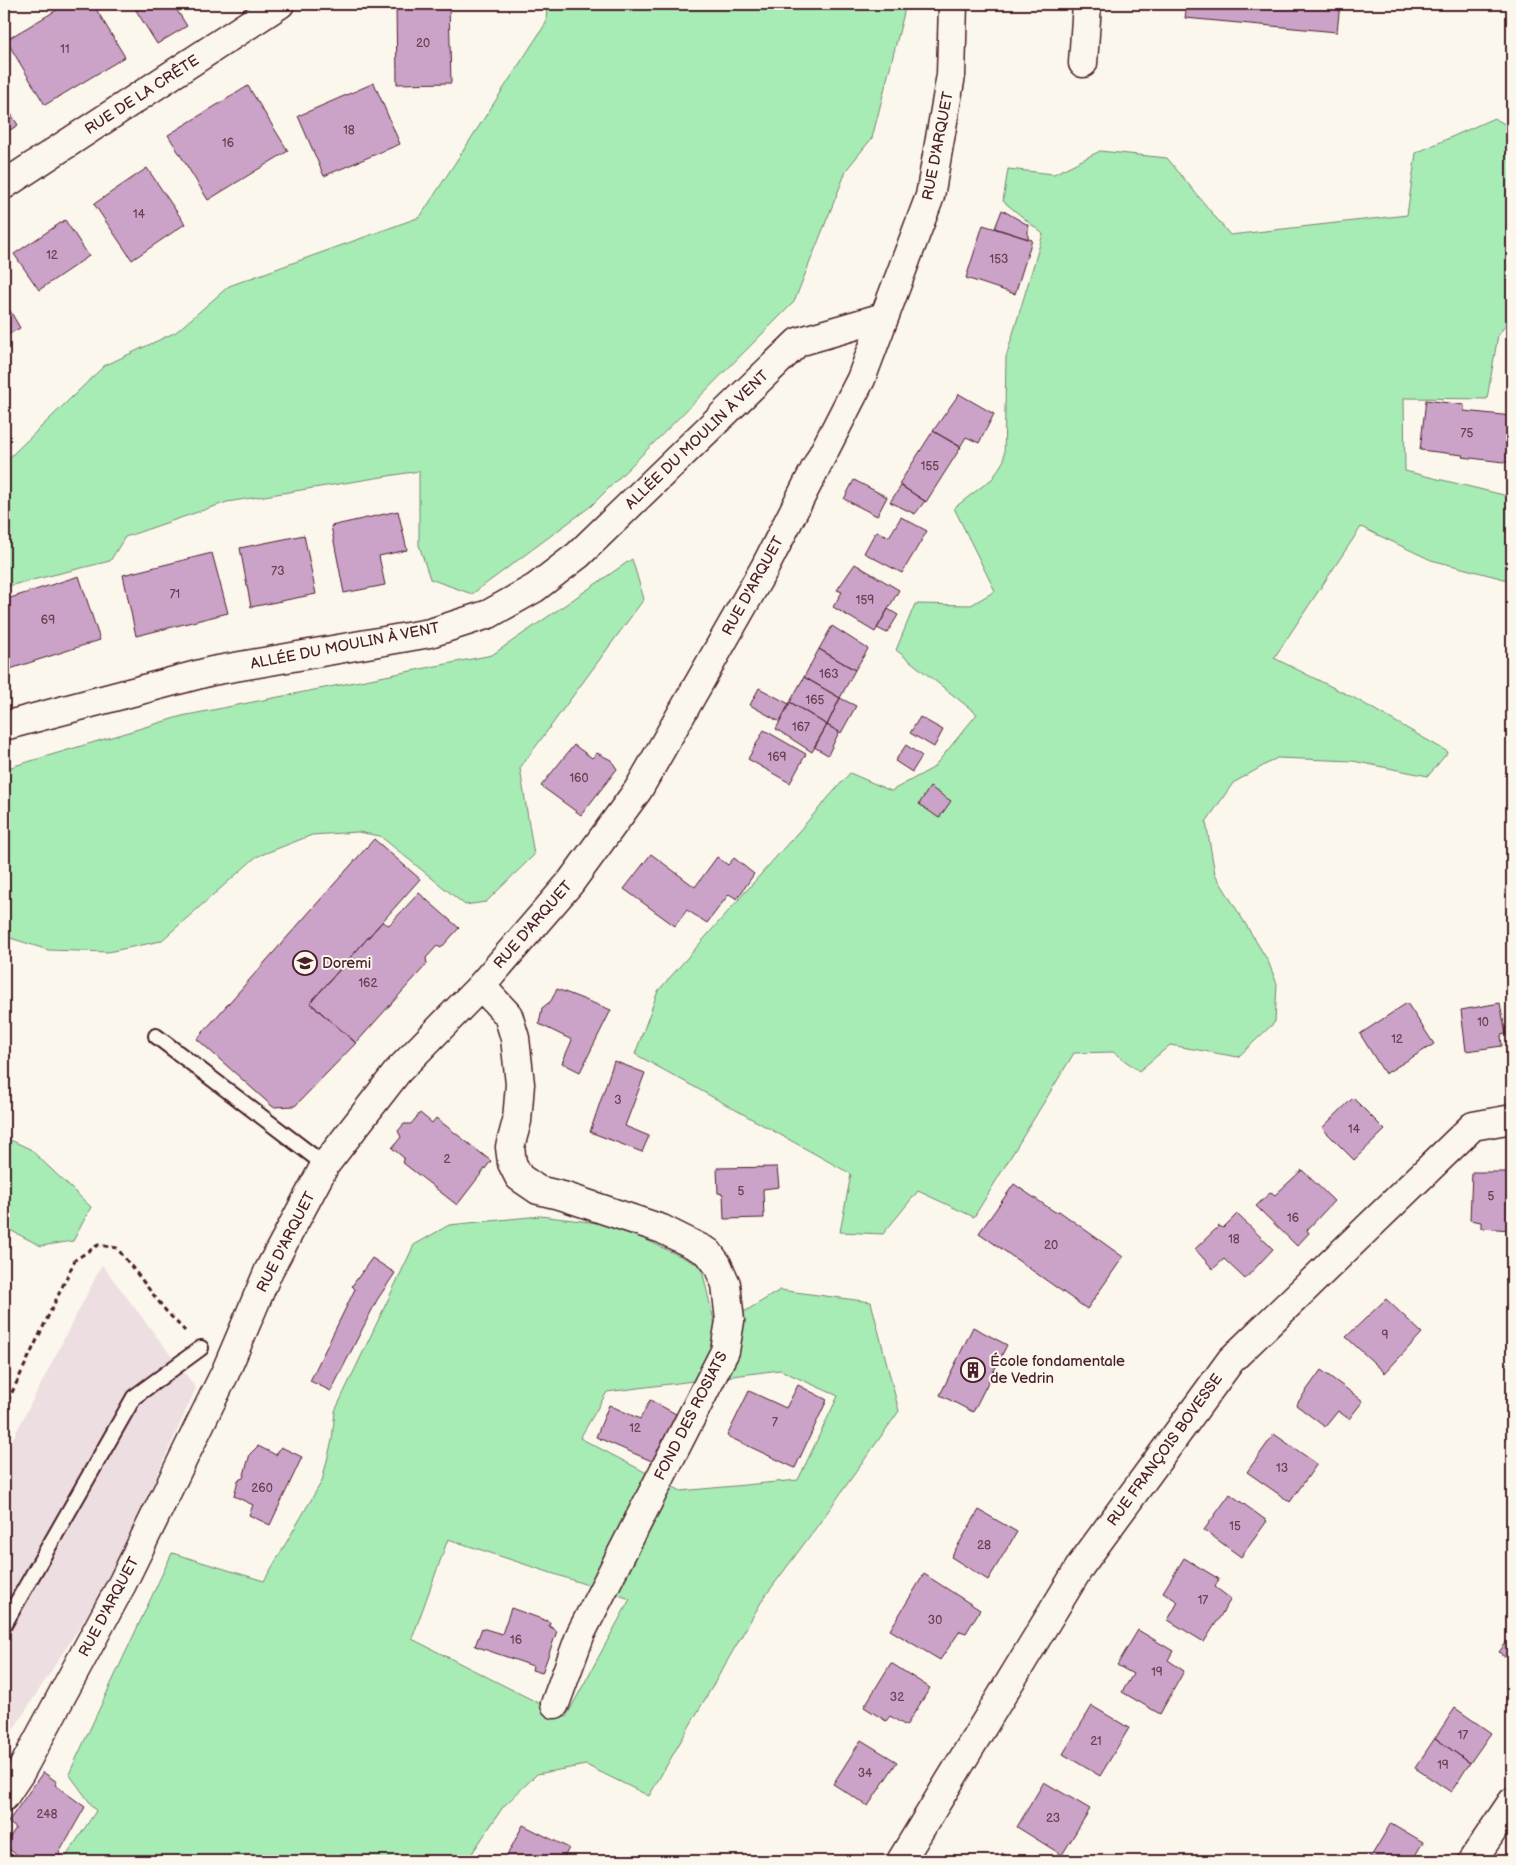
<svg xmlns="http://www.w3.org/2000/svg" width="1516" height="1865" font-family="'Balsamiq Sans',sans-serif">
<rect width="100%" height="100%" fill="#fbf7ec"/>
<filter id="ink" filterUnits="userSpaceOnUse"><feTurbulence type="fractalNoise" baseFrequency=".02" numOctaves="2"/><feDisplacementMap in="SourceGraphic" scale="10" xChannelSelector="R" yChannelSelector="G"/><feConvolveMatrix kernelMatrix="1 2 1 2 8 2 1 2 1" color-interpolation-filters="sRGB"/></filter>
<g filter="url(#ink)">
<path fill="#eddee1" d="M 102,1265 L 196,1388 L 110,1580 L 4,1744 L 4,1456 Z"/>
<path fill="#a7ebb5" stroke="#788570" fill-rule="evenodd" d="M 547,4 L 904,4 L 904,13 L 872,138 L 847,169 L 794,302 L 591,506 L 472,594 L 430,579 L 419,545 L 419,471 L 227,502 L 125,537 L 110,561 L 4,587 L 4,466 L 10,457 L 104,366 L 176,332 L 229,286 L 420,217 L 546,23 Z
M 1494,118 L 1512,128 L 1512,317 L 1498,335 L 1487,399 L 1404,398 L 1405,471 L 1512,497 L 1512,581 L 1431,560 L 1361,527 L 1274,658 L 1356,699 L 1448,752 L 1428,776 L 1353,761 L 1277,758 L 1233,783 L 1206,822 L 1215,874 L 1268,961 L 1277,984 L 1275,1022 L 1238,1057 L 1170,1045 L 1139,1071 L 1113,1052 L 1074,1053 L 974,1217 L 918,1191 L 883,1234 L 840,1232 L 851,1174 L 635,1054 L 658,991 L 850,773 L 891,791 L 933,768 L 977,714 L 896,650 L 915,604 L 971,605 L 995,591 L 954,508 L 993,478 L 1004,460 L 1006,357 L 1043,234 L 1003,201 L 1008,169 L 1054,174 L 1100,151 L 1167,158 L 1230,235 L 1407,215 L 1416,153 Z
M 632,559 L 644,599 L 520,768 L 534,855 L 486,902 L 465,905 L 380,836 L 358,832 L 312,835 L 256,857 L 161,941 L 108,952 L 48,950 L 4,936 L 4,769 L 182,716 L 492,655 Z
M 4,1137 L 30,1149 L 91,1207 L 73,1241 L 41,1246 L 4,1227 Z
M 540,1216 L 615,1225 L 701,1266 L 716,1329 L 780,1290 L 871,1302 L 899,1411 L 821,1521 L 763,1599 L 649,1796 L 586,1765 L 537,1774 L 503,1807 L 467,1861 L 63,1861 L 96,1811 L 69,1774 L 172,1553 L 264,1581 L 322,1481 L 332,1440 L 335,1411 L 414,1245 L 449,1225 ZM 780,1370 L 838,1396 L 798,1480 L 681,1491 L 580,1438 L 607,1392 ZM 448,1539 L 630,1599 L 566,1717 L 412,1639 Z"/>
<path fill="#cca3c8" stroke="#4a1f2b" d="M 67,4 L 93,4 L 125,57 L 45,105 L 6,40 Z
M 132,4 L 173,4 L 187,26 L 157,44 Z
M 396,4 L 449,4 L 451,83 L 397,84 Z
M 1187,4 L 1340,4 L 1337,32 L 1185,18 Z
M 374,83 L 400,144 L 324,176 L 298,116 Z
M 248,86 L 288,151 L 208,200 L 168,135 Z
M 4,103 L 18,125 L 4,134 Z
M 147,168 L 185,224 L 132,260 L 94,204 Z
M 1002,210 L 1028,225 L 1028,239 L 995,228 Z
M 65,220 L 89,256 L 39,290 L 14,254 Z
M 983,225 L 1032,240 L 1015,294 L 966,278 Z
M 4,300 L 20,328 L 4,337 Z
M 959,394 L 994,414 L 979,443 L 966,437 L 960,447 L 933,431 Z
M 1426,400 L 1464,405 L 1464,411 L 1512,416 L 1512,463 L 1462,457 L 1463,455 L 1420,450 Z
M 933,431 L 961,447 L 926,502 L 899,484 Z
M 854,480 L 887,497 L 877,516 L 844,499 Z
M 901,486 L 925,501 L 915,514 L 890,502 Z
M 398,511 L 407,550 L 379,556 L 385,585 L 344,593 L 331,526 Z
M 901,517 L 927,531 L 902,573 L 864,553 L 876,531 L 889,537 Z
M 304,535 L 316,594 L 251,607 L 240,548 Z
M 212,553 L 228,613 L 136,636 L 123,575 Z
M 855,564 L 899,590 L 875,632 L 833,607 L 842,592 L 837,590 Z
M 79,576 L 100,640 L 10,669 L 4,651 L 4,600 Z
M 888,609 L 898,615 L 887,633 L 877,628 Z
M 832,626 L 868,649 L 855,670 L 819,649 Z
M 819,649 L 855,670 L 840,698 L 804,677 Z
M 4,651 L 10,669 L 4,671 Z
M 804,677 L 840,698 L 827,725 L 790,702 Z
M 759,688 L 789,704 L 780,722 L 750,705 Z
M 840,698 L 856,706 L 841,733 L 827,725 Z
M 790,702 L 827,725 L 812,752 L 776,729 Z
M 920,717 L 943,730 L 934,747 L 910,733 Z
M 827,725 L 839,732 L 828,755 L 814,747 Z
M 764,730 L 806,754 L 790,783 L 748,759 Z
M 574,745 L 592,758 L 597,753 L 611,760 L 617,769 L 581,815 L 541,786 Z
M 906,745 L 922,756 L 912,772 L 895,761 Z
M 930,787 L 951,801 L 939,818 L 919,804 Z
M 374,839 L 420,879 L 310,1003 L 356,1043 L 295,1106 L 273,1107 L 197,1039 Z
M 651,854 L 695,887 L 717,857 L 728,865 L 734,858 L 754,874 L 737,899 L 729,894 L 707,923 L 687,910 L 675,926 L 624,889 Z
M 419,893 L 459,928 L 441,948 L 437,946 L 426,958 L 427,964 L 356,1043 L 310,1003 L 382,922 L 389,925 Z
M 557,989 L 611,1010 L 580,1072 L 562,1063 L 572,1040 L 539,1024 L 542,1008 L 551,1001 Z
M 1407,1003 L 1434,1044 L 1385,1074 L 1360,1034 Z
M 1500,1003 L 1506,1034 L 1501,1035 L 1502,1046 L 1466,1051 L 1461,1010 Z
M 614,1061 L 645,1073 L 625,1126 L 649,1136 L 642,1152 L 590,1132 Z
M 1353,1098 L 1385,1130 L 1354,1160 L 1322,1128 Z
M 420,1113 L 432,1123 L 436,1118 L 491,1161 L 457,1205 L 402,1162 L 404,1158 L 392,1148 L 401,1137 L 398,1131 L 404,1124 L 411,1124 Z
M 777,1167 L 779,1187 L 763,1189 L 764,1218 L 724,1219 L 723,1194 L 718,1193 L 717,1168 Z
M 1302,1170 L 1334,1201 L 1307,1230 L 1309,1233 L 1297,1246 L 1256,1206 L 1271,1192 L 1275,1195 Z
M 1472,1172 L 1512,1172 L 1512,1230 L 1481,1228 L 1481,1222 L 1470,1220 Z
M 1014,1184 L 1055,1212 L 1059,1211 L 1123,1257 L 1087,1309 L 979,1233 Z
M 1237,1214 L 1273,1249 L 1245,1279 L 1224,1259 L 1213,1269 L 1195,1249 L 1219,1226 L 1223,1228 Z
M 372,1258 L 395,1273 L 377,1300 L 331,1391 L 310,1381 L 355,1289 L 352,1286 Z
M 1386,1299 L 1422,1333 L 1385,1373 L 1346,1337 Z
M 973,1327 L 1007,1345 L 973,1412 L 940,1395 Z
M 1321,1370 L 1363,1401 L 1349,1419 L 1338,1411 L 1325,1427 L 1296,1405 Z
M 798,1385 L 827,1400 L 795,1468 L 727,1436 L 749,1391 L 786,1408 Z
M 650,1400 L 676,1414 L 654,1462 L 596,1437 L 609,1405 L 640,1419 Z
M 1274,1434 L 1317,1464 L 1290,1502 L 1247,1472 Z
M 258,1446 L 276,1455 L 281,1447 L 302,1457 L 270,1525 L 249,1515 L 253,1505 L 234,1496 L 238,1480 L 243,1478 L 250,1454 Z
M 1230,1494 L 1267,1521 L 1241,1557 L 1204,1530 Z
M 979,1510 L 1017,1532 L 988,1580 L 951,1557 Z
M 1184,1558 L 1219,1579 L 1215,1587 L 1231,1599 L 1204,1642 L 1168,1620 L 1178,1602 L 1163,1592 Z
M 924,1574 L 980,1610 L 966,1633 L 960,1631 L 940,1660 L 890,1630 Z
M 511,1608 L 550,1622 L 549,1626 L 557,1631 L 542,1673 L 532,1670 L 533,1666 L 475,1646 L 482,1628 L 502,1634 Z
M 1138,1630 L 1173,1651 L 1168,1660 L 1184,1671 L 1160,1714 L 1122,1692 L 1133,1674 L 1117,1665 Z
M 1512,1635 L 1512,1663 L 1499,1652 Z
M 891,1663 L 930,1688 L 906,1726 L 890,1716 L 886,1721 L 864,1707 Z
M 1092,1706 L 1129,1728 L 1100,1776 L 1063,1754 Z
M 1455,1708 L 1491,1733 L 1470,1763 L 1435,1738 Z
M 1435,1738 L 1470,1763 L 1451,1792 L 1415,1768 Z
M 861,1740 L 897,1762 L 868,1806 L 833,1784 Z
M 43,1772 L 57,1782 L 55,1785 L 85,1807 L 59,1853 L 63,1858 L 61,1861 L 26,1861 L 4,1846 L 16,1828 L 8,1822 Z
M 1044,1782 L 1090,1809 L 1062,1855 L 1017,1827 Z
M 1391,1823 L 1423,1842 L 1412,1861 L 1369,1860 Z
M 523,1825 L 569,1848 L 562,1861 L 504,1861 Z
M 1002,1853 L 1015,1861 L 998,1861 Z"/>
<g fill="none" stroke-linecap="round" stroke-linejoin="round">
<defs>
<path id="lane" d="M 156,1036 L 325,1165
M 4,1625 L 134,1397 L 201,1348"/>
<path id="street" d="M 1083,63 L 1087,4
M 4,185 L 280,4
M 4,726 L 212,671 L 430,633 L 489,614 L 535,588 L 578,555 L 798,342 L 884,317
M 481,986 L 508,1015 L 515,1038 L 520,1084 L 517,1121 L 510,1147 L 512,1163 L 519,1177 L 538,1190 L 563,1196 L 662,1229 L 708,1252 L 717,1264 L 726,1284 L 730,1321 L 725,1351 L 581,1633 L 555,1704
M 901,1861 L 1081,1565 L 1231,1360 L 1473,1126 L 1512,1119
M 1472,1861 L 1512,1802"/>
<path id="secondary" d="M 4,1797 L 20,1773 L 122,1584 L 225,1373 L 269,1270 L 325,1165 L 398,1071 L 481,986 L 570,883 L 638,790 L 764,569 L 861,379 L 930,196 L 951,75 L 953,4"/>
</defs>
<use href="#lane" stroke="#4a1f2b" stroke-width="18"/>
<use href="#street" stroke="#4a1f2b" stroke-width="31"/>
<use href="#secondary" stroke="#4a1f2b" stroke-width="31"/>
<path stroke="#4a1f2b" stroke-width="3" stroke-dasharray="5 4" stroke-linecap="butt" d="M 1512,404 L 1512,403
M 4,1409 L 75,1260 L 98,1245 L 117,1248 L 166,1311 L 185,1331"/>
<use href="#lane" stroke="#fbf7ec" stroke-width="14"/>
<use href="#street" stroke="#fbf7ec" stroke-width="28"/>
<use href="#secondary" stroke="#fbf7ec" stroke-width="28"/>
</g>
</g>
<defs>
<symbol id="school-ring" viewBox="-11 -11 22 22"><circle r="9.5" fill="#fbf7ec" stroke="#4a1f2b" stroke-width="1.5"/><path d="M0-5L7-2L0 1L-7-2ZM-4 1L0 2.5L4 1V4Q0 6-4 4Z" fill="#4a1f2b"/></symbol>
<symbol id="building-ring" viewBox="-11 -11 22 22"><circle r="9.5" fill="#fbf7ec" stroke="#4a1f2b" stroke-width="1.5"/><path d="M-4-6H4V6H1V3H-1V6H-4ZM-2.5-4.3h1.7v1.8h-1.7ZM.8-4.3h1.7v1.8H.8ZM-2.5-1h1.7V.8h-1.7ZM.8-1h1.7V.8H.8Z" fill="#4a1f2b"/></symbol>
</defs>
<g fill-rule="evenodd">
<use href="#school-ring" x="291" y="949" width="28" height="28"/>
<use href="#building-ring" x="959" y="1356" width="28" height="28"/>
</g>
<g text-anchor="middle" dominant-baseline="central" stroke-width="4" stroke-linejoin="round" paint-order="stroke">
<g font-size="12" fill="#6a4052">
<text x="423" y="43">20</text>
<text x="65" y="49">11</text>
<text x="349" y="130">18</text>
<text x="228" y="143">16</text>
<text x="139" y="214">14</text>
<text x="52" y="255">12</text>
<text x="999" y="259">153</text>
<text x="1467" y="433">75</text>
<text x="930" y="466">155</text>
<text x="278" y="571">73</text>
<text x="175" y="594">71</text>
<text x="865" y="600">159</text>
<text x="48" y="620">69</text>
<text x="829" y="674">163</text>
<text x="815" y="700">165</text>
<text x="801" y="727">167</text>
<text x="777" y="757">169</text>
<text x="579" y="778">160</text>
<text x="368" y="983">162</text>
<text x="1483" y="1022">10</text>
<text x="1397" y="1039">12</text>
<text x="618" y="1100">3</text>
<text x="1354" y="1129">14</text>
<text x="447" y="1159">2</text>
<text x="741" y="1191">5</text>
<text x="1491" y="1196">5</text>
<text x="1293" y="1218">16</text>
<text x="1234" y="1239">18</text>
<text x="1051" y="1245">20</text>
<text x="1385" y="1335">9</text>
<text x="775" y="1422">7</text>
<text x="635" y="1428">12</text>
<text x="1282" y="1468">13</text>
<text x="262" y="1488">260</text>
<text x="1235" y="1526">15</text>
<text x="984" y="1545">28</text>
<text x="1203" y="1600">17</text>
<text x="935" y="1620">30</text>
<text x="516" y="1640">16</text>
<text x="1157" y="1672">19</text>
<text x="897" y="1697">32</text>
<text x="1463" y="1735">17</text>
<text x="1096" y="1741">21</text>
<text x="1443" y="1765">19</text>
<text x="865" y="1773">34</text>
<text x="47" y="1814">248</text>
<text x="1053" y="1818">23</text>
</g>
<g font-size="15" fill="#4a1f2b" stroke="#fbf7ec">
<text transform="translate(142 95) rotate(-33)">RUE DE LA CRÊTE</text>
<text transform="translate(938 146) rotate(-79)">RUE D'ARQUET</text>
<text transform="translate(697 440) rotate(-44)">ALLÉE DU MOULIN À VENT</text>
<text transform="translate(753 586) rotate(-61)">RUE D'ARQUET</text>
<text transform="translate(345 646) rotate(-11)">ALLÉE DU MOULIN À VENT</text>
<text transform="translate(533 925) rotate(-49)">RUE D'ARQUET</text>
<text transform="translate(286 1242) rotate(-63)">RUE D'ARQUET</text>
<text transform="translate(691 1416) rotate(-63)">FOND DES ROSIATS</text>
<text transform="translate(1165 1450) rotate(-54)">RUE FRANÇOIS BOVESSE</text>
<text transform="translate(109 1607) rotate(-62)">RUE D'ARQUET</text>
</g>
<g font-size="15" fill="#4a1f2b" stroke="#fbf7ec" text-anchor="start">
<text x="322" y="963">Doremi</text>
<text x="990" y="1361">École fondamentale<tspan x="990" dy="17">de Vedrin</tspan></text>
</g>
</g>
<rect width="1516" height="1865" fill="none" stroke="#fbf7ec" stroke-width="20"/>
<rect x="10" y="10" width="1496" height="1845" fill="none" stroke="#4a1f2b" stroke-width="2" filter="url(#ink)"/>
</svg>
